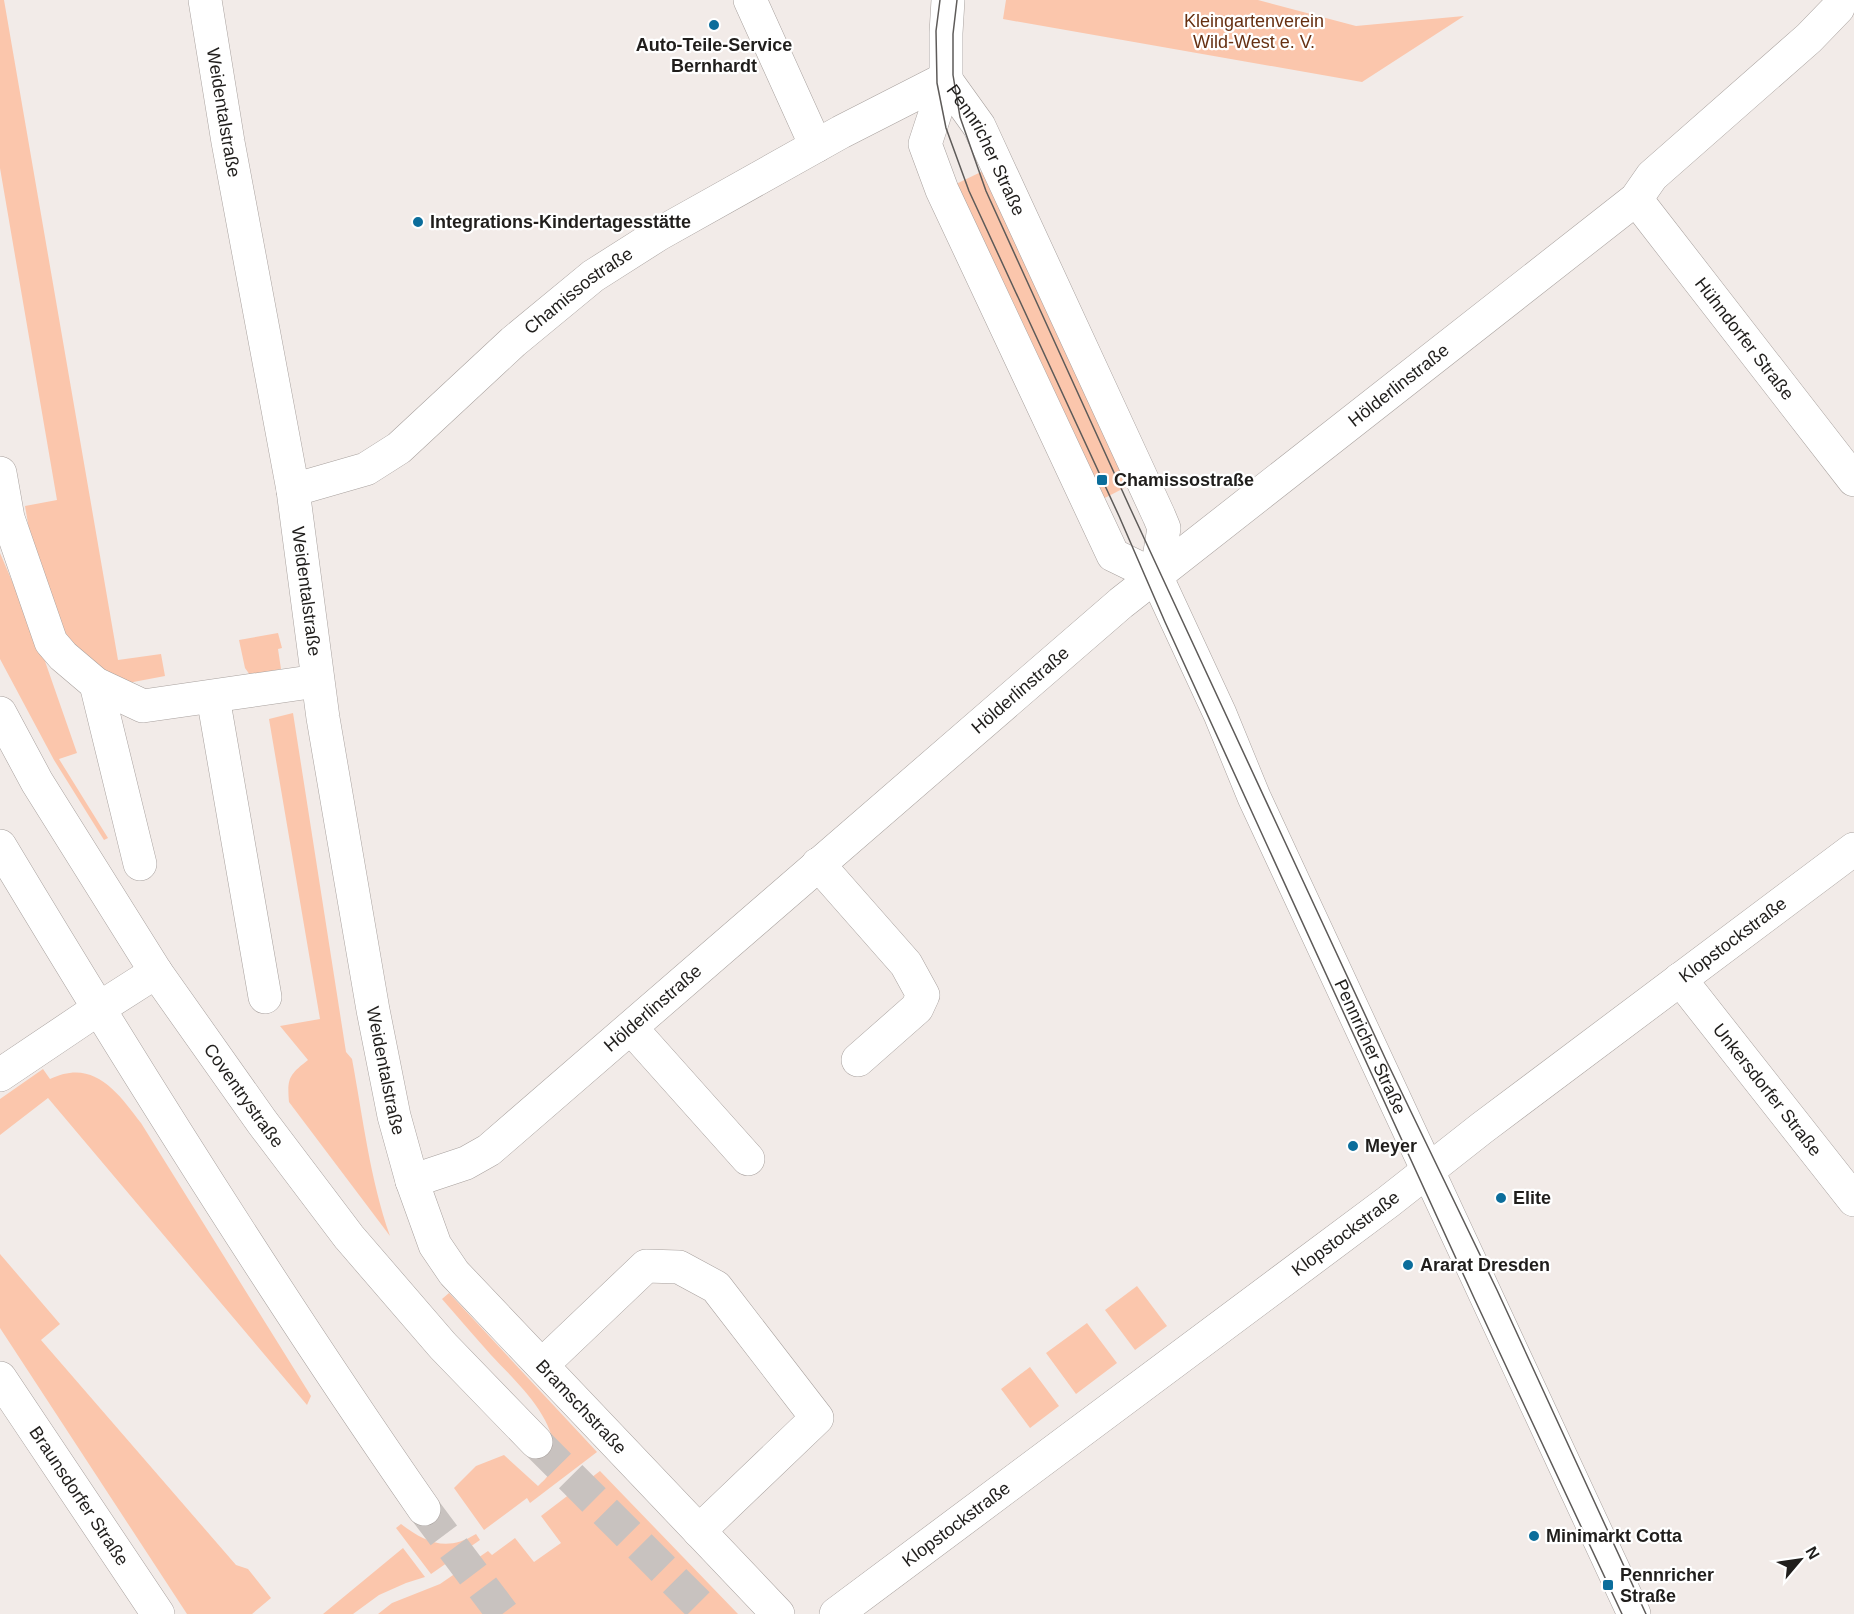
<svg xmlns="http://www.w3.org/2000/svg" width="1854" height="1614" font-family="Helvetica,sans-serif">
<rect width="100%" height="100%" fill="#f2ebe8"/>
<path fill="#fbc6ac" d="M 0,0 L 4,0 L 118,660 L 161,654 L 165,676 L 128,683 L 100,674 L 60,641 L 39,587 L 25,506 L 57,500 L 0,168 Z
M 1006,0 L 1258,0 L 1356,26 L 1464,16 L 1362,82 L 1003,19 Z
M 983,171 L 1128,486 L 1099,501 L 956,184 Z
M 0,553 L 39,644 L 77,753 L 59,759 L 108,838 L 104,840 L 54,760 L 0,659 Z
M 278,633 L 282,648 L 278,649 L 281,669 L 250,675 L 245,668 L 239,640 Z
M 293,713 L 346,1052 L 352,1059 C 363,1118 370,1179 390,1236 L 289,1102 C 287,1078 289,1075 308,1060 L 280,1026 L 320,1019 L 269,719 Z
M 43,1069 L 50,1079 C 93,1058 117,1091 141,1123 L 311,1396 L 307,1405 L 48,1098 L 0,1135 L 0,1099 Z
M 0,1254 L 60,1324 L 41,1340 L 236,1565 L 248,1569 L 271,1598 L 252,1614 L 187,1614 L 0,1328 Z
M 1137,1286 L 1167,1326 L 1135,1350 L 1105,1310 Z
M 449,1293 L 597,1452 L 530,1503 L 527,1498 L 484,1530 L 454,1488 L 476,1466 L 504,1455 L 538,1486 C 542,1482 548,1477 550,1472 C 569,1428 517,1383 491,1355 C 474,1336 458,1317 442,1299 Z
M 1087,1323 L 1117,1363 L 1076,1394 L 1046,1353 Z
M 1030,1367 L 1059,1406 L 1030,1428 L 1001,1389 Z
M 600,1471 L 738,1614 L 378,1614 L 392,1603 L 440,1584 L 488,1551 L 492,1555 L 515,1538 L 534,1562 L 561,1543 L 541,1516 Z
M 401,1524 C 426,1543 447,1552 476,1534 L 480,1540 L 431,1574 L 396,1528 Z
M 403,1548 L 425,1577 L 406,1583 L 379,1595 L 353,1614 L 323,1614 Z"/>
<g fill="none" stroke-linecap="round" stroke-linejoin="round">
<path stroke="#c8c2bf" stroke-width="33" stroke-dasharray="33 16" stroke-linecap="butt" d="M 536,1442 L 708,1614
M 424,1509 L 503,1614"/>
<defs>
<g id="minor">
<path id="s1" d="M 205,0 L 228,142 L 293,490 L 323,718 L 373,1010 L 394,1116 L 412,1181 L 435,1245 L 454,1273 L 778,1614"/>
<path d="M 750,0 L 816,146"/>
<path d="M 948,0 L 946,33 L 946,80 L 925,144 L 942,190 L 1113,555 L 1156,576"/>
<path id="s2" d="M 946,80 L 979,126 L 1159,516 L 1164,528 L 1156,576 L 1220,714 L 1254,797 L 1634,1614"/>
<path id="s3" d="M 1636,199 L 1854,480"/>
<path d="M 0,473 L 8,518 L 51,642 L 63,656 L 96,684 L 143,706 L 317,681"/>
<path id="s4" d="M 293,490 L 366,469 L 399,448 L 513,342 L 593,276 L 659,234 L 841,132 L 937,83 L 946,80"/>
<path d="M 96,684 L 140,864"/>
<path d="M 213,697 L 265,997"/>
<path d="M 818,864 L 906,964 L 923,995 L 917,1008 L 858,1060"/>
<path id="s5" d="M 1680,979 L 1854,1200"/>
<path d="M 631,1028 L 748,1159"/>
<path d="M 0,1075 L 98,1009"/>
<path id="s6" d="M 412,1181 L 466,1163 L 489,1150 L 1121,603 L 1636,199 L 1652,176 L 1809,38 L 1838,8 L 1841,0"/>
<path d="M 542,1365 L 646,1266 L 679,1267 L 716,1287 L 817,1418 L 699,1531"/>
<path id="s7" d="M 0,1378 L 158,1614"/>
<path id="s8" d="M 836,1614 L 1388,1202 L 1482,1128 L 1854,849"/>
</g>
<g id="major">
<path id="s9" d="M 0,713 L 37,782 L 156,972 L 262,1122 L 349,1237 L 443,1346 L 536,1442"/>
<path d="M 0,846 C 135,1071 275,1294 424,1509"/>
<path d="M 98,1009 L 156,972"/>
</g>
</defs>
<use href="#minor" stroke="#a8a19e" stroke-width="34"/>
<use href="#major" stroke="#a8a19e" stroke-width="34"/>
<use href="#minor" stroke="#fff" stroke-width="33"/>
<use href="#major" stroke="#fff" stroke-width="33"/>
<path stroke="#5e5b59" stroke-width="1.5" d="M 940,0 L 936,31 L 937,83 L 946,128 L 969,191 L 1119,516 L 1165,622 L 1475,1300 L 1622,1614
M 957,0 L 953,34 L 953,75 L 960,117 L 986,191 L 1131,510 L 1386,1060 L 1497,1290 L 1646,1614"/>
</g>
<g fill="#0b6d9b" stroke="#fff" stroke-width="2">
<circle cx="714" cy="25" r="6"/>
<circle cx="418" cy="222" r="6"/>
<rect x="1096" y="474" width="12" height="12" rx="3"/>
<circle cx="1353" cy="1146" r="6"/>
<circle cx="1501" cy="1198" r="6"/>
<circle cx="1408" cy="1265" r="6"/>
<circle cx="1534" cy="1536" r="6"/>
<rect x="1602" y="1579" width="12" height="12" rx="3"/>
</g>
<g text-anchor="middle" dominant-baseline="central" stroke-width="4.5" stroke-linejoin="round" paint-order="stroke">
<g font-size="18" fill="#663012" stroke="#fff">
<text x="1254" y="21">Kleingartenverein<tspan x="1254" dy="21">Wild-West e. V.</tspan></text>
</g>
<g font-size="18" font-weight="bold" fill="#201e1c" stroke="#fff" text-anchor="start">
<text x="714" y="45" text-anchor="middle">Auto-Teile-Service<tspan x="714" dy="21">Bernhardt</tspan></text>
<text x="430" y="222">Integrations-Kindertagesstätte</text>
<text x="1114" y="480">Chamissostraße</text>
<text x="1365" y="1146">Meyer</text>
<text x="1513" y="1198">Elite</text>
<text x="1420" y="1265">Ararat Dresden</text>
<text x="1546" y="1536">Minimarkt Cotta</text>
<text x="1620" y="1575">Pennricher<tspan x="1620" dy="21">Straße</tspan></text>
</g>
<g font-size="18" fill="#201e1c" stroke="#fff">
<text stroke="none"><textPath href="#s1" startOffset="114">Weidentalstraße</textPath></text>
<text stroke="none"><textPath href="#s2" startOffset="81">Pennricher Straße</textPath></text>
<text stroke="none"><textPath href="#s4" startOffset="354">Chamissostraße</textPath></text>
<text stroke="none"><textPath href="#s3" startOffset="177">Hühndorfer Straße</textPath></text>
<text stroke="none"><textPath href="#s6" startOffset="1272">Hölderlinstraße</textPath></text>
<text stroke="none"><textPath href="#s1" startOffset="600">Weidentalstraße</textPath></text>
<text stroke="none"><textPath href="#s6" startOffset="786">Hölderlinstraße</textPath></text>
<text stroke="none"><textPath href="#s8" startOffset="1122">Klopstockstraße</textPath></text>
<text stroke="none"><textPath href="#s6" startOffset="300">Hölderlinstraße</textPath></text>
<text stroke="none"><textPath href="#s2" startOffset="1065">Pennricher Straße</textPath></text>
<text stroke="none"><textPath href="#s1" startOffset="1086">Weidentalstraße</textPath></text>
<text stroke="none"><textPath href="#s5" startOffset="141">Unkersdorfer Straße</textPath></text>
<text stroke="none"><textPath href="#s9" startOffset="454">Coventrystraße</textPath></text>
<text stroke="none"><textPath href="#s8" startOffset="636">Klopstockstraße</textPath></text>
<text stroke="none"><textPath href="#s1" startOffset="1486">Bramschstraße</textPath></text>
<text stroke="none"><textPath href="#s7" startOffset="142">Braunsdorfer Straße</textPath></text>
<text stroke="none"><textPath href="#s8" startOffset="150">Klopstockstraße</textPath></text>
</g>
</g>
<g transform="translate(1800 1560) rotate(61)" stroke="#ffffff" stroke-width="4.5" paint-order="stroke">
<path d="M0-4.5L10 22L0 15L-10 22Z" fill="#201e1c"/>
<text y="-9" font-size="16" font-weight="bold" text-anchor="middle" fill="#201e1c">N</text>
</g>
</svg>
